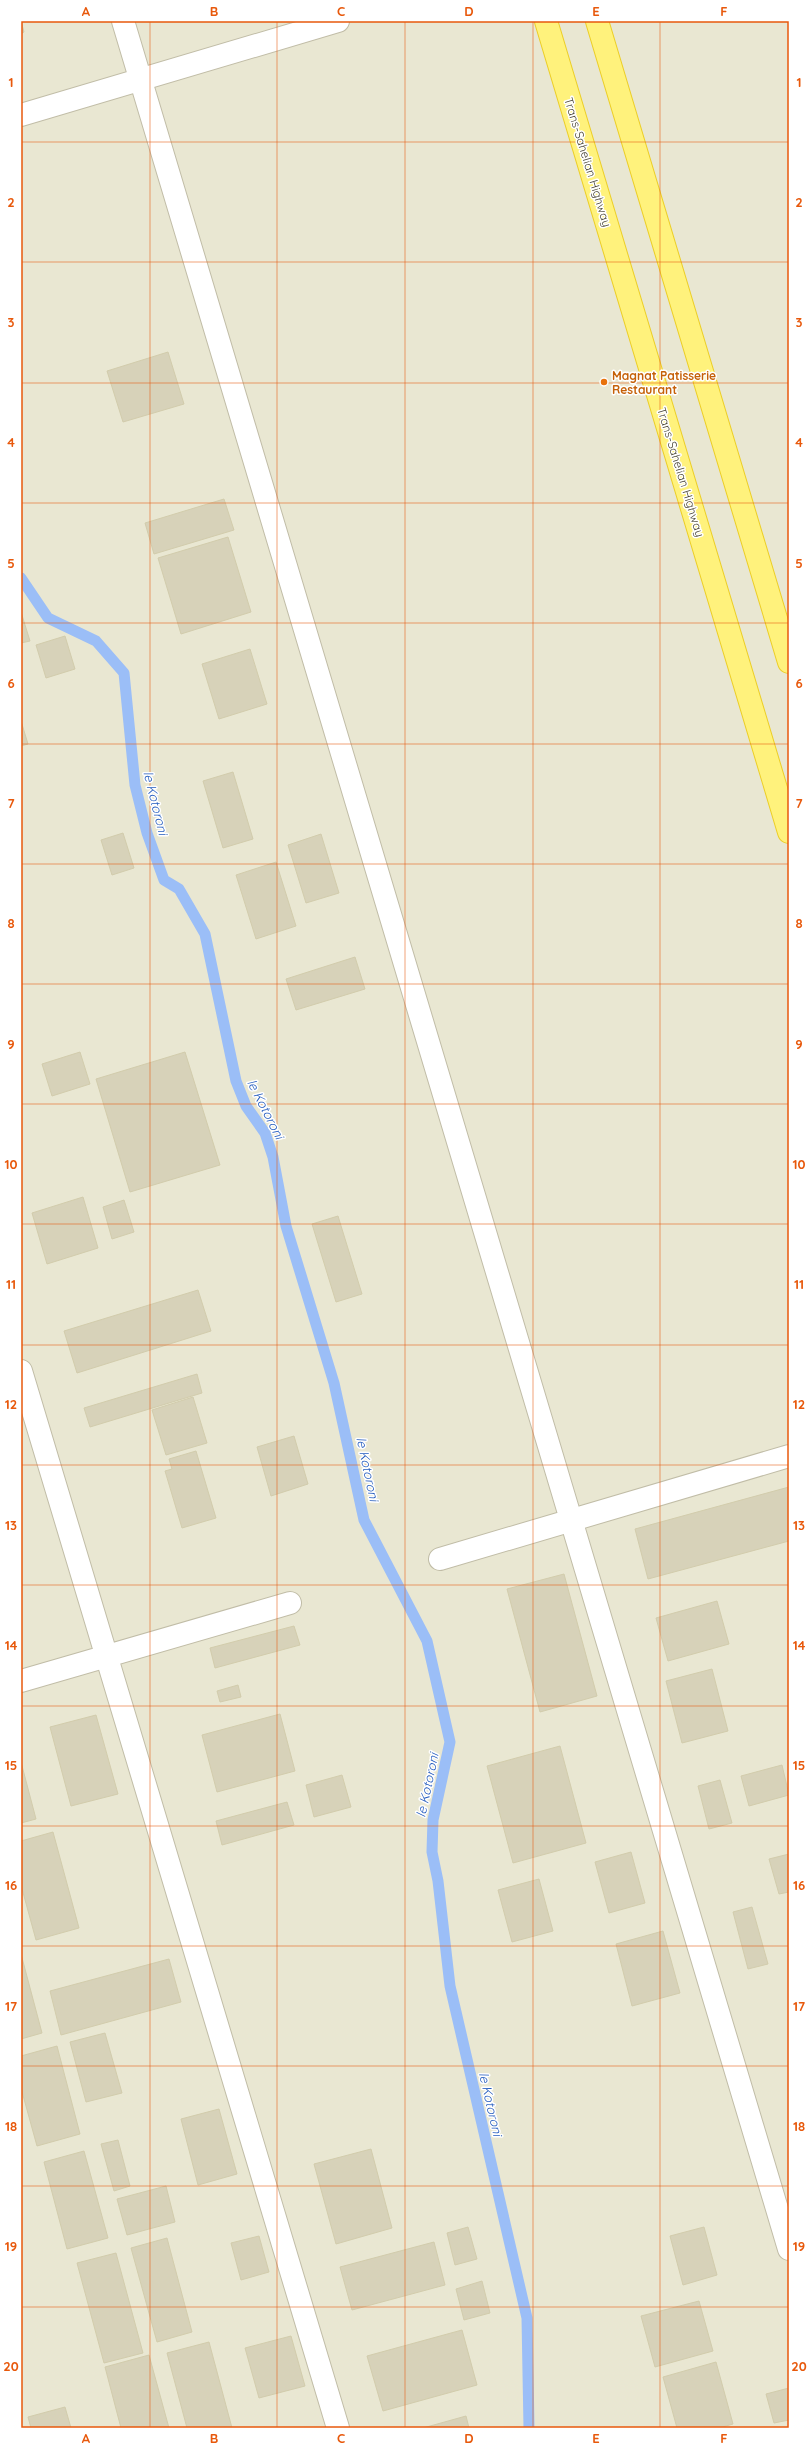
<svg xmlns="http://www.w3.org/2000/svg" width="810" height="2449" font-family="Quicksand,sans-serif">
<rect width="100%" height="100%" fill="#f4f3e5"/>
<path fill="#e9e7d2" d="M 21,21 L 789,21 L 789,2428 L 21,2428 Z"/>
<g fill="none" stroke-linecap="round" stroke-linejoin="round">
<path stroke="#9bbef7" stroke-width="11" d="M 21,578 L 48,618 L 96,641 L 124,673 L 135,785 L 147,833 L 164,880 L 179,889 L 205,934 L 236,1081 L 246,1106 L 265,1133 L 273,1157 L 286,1226 L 334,1383 L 364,1520 L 427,1641 L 450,1742 L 433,1820 L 432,1852 L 438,1881 L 450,1986 L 527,2318 L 529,2428"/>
</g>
<path fill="#d7d2b9" stroke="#d2ccac" d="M 21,21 L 24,32 L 21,34 Z
M 168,352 L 184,404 L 123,422 L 107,371 Z
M 224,499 L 234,530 L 154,554 L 145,523 Z
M 228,537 L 251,612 L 181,634 L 158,558 Z
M 21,612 L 30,641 L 21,643 Z
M 65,636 L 75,669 L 46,678 L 36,645 Z
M 250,649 L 267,704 L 219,719 L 202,664 Z
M 21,721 L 28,744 L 21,746 Z
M 233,772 L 253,839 L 223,848 L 203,781 Z
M 123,833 L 134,868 L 112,875 L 101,840 Z
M 321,834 L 339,893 L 306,903 L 288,845 Z
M 276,862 L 296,926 L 256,939 L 236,875 Z
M 355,957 L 365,989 L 296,1010 L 286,979 Z
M 80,1052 L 90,1084 L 52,1096 L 42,1064 Z
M 185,1052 L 220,1165 L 130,1192 L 96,1079 Z
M 83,1197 L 98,1248 L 47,1264 L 32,1213 Z
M 124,1200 L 134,1232 L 112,1239 L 103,1207 Z
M 338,1216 L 362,1294 L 336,1302 L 312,1224 Z
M 198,1290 L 211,1331 L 77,1373 L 64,1331 Z
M 197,1374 L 202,1393 L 90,1427 L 84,1408 Z
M 193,1397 L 207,1443 L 166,1455 L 152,1410 Z
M 294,1436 L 308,1484 L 271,1496 L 257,1447 Z
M 196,1451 L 216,1518 L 182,1528 L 165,1471 L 172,1469 L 169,1459 Z
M 789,1487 L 789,1541 L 648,1579 L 635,1529 Z
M 564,1574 L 597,1696 L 540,1712 L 507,1589 Z
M 717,1601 L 729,1644 L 668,1661 L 656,1618 Z
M 294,1626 L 300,1645 L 215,1668 L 210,1648 Z
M 712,1669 L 728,1731 L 682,1743 L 666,1681 Z
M 238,1685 L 241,1697 L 220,1702 L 217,1691 Z
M 280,1714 L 295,1771 L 217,1792 L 202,1735 Z
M 96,1715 L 118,1794 L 71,1806 L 50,1727 Z
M 560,1746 L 586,1843 L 513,1863 L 487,1766 Z
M 21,1762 L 36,1819 L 21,1823 Z
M 782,1765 L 789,1795 L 749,1806 L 741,1776 Z
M 342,1775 L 351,1807 L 314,1817 L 306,1785 Z
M 720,1780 L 732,1823 L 709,1829 L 698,1786 Z
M 287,1802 L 294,1825 L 222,1845 L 216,1821 Z
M 53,1832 L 79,1928 L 36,1940 L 21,1885 L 21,1841 Z
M 631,1852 L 645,1903 L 609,1913 L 595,1862 Z
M 789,1854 L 789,1892 L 779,1894 L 769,1859 Z
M 539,1879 L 553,1931 L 512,1942 L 498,1890 Z
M 752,1907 L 768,1964 L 748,1969 L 733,1912 Z
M 663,1931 L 680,1993 L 632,2006 L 616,1944 Z
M 21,1954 L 42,2033 L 21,2039 Z
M 169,1959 L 181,2002 L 61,2035 L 50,1991 Z
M 105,2033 L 122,2093 L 86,2102 L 70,2042 Z
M 57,2046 L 80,2134 L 37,2146 L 21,2088 L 21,2056 Z
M 219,2109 L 237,2174 L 198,2185 L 181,2119 Z
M 118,2140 L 130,2186 L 114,2191 L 101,2144 Z
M 371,2149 L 392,2228 L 336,2244 L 314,2164 Z
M 84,2151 L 108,2238 L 67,2249 L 44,2162 Z
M 166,2186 L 175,2222 L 127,2235 L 117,2199 Z
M 468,2227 L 477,2259 L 455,2265 L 447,2233 Z
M 704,2227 L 717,2275 L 683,2285 L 670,2236 Z
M 259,2236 L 269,2272 L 241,2280 L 231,2243 Z
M 167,2238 L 192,2332 L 157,2342 L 131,2248 Z
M 434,2242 L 445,2285 L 352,2310 L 340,2267 Z
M 116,2253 L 143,2353 L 104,2363 L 77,2263 Z
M 482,2281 L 490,2313 L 464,2320 L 456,2289 Z
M 699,2301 L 713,2351 L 655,2367 L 641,2316 Z
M 462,2330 L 477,2385 L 383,2411 L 367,2356 Z
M 291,2336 L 305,2386 L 259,2398 L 245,2348 Z
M 209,2342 L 232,2428 L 187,2428 L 167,2353 Z
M 149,2355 L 169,2428 L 121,2428 L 105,2367 Z
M 716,2362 L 733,2424 L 719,2428 L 677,2428 L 663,2377 Z
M 789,2388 L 789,2420 L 774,2423 L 766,2394 Z
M 65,2407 L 71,2428 L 31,2428 L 28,2417 Z
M 466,2416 L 469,2428 L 423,2428 Z"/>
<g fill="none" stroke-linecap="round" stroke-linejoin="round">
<defs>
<path id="minor" d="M 123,21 L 789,2249
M 21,1371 L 338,2428
M 440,1559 L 789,1456
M 21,1681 L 290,1603"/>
<path id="tertiary" d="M 21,115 L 338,21"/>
<path id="trunk" d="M 546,21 L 789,832
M 597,21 L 789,662"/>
</defs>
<use href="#minor" stroke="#c1bda7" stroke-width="24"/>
<use href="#tertiary" stroke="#c1bda7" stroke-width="24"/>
<use href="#trunk" stroke="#ecce27" stroke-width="24"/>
<use href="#minor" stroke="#fff" stroke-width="22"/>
<use href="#tertiary" stroke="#fff" stroke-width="22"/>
<use href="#trunk" stroke="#fff27c" stroke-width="22"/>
</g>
<path fill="none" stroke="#e8590c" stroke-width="1" stroke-opacity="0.55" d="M 150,21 L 150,2428M 277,21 L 277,2428M 405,21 L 405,2428M 533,21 L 533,2428M 660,21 L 660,2428M 21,142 L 789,142M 21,262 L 789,262M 21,383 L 789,383M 21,503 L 789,503M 21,623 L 789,623M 21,744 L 789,744M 21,864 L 789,864M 21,984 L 789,984M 21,1104 L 789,1104M 21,1224 L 789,1224M 21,1345 L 789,1345M 21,1465 L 789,1465M 21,1585 L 789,1585M 21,1706 L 789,1706M 21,1826 L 789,1826M 21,1946 L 789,1946M 21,2066 L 789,2066M 21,2186 L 789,2186M 21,2307 L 789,2307"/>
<circle fill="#e8710a" stroke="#fff" stroke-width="1.5" cx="604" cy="382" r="4"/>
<g text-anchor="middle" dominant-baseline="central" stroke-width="3" stroke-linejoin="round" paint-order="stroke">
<g font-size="12" fill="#474434" stroke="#fff">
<text transform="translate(588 162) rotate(73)">Trans-Sahelian Highway</text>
<text transform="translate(681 472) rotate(73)">Trans-Sahelian Highway</text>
</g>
<g font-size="12" font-weight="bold" fill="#c56008" stroke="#fff" text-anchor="start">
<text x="612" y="375">Magnat Patisserie<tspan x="612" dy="14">Restaurant</tspan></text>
</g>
<g font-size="13" font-style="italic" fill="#235bbe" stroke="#fff">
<text transform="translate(156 803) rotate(76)">le Kotoroni</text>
<text transform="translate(266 1109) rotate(63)">le Kotoroni</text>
<text transform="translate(368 1469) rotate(78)">le Kotoroni</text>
<text transform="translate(427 1785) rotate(-78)">le Kotoroni</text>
<text transform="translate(491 2104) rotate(77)">le Kotoroni</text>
</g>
</g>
<rect width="810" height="2449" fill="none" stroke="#ffffff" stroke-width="44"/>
<rect x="22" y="22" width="766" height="2405" fill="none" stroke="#e8590c" stroke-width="1.5"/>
<g font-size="13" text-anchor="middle" font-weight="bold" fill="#e8590c">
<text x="86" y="16">A</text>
<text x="214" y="16">B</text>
<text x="341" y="16">C</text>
<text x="469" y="16">D</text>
<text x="596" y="16">E</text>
<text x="724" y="16">F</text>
<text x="11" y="87">1</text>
<text x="799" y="87">1</text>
<text x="11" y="207">2</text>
<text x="799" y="207">2</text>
<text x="11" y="327">3</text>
<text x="799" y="327">3</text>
<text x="11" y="447">4</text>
<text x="799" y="447">4</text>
<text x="11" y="568">5</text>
<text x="799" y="568">5</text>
<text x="11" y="688">6</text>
<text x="799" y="688">6</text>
<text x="11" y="808">7</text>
<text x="799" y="808">7</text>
<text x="11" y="928">8</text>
<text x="799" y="928">8</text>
<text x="11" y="1049">9</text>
<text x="799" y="1049">9</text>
<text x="11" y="1169">10</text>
<text x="799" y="1169">10</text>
<text x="11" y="1289">11</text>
<text x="799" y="1289">11</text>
<text x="11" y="1409">12</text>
<text x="799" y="1409">12</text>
<text x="11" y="1530">13</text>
<text x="799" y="1530">13</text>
<text x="11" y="1650">14</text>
<text x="799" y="1650">14</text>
<text x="11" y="1770">15</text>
<text x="799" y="1770">15</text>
<text x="11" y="1890">16</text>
<text x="799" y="1890">16</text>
<text x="11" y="2011">17</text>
<text x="799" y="2011">17</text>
<text x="11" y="2131">18</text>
<text x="799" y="2131">18</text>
<text x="11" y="2251">19</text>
<text x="799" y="2251">19</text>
<text x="11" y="2371">20</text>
<text x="799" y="2371">20</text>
<text x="86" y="2443">A</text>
<text x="214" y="2443">B</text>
<text x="341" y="2443">C</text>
<text x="469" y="2443">D</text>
<text x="596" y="2443">E</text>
<text x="724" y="2443">F</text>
</g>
</svg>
